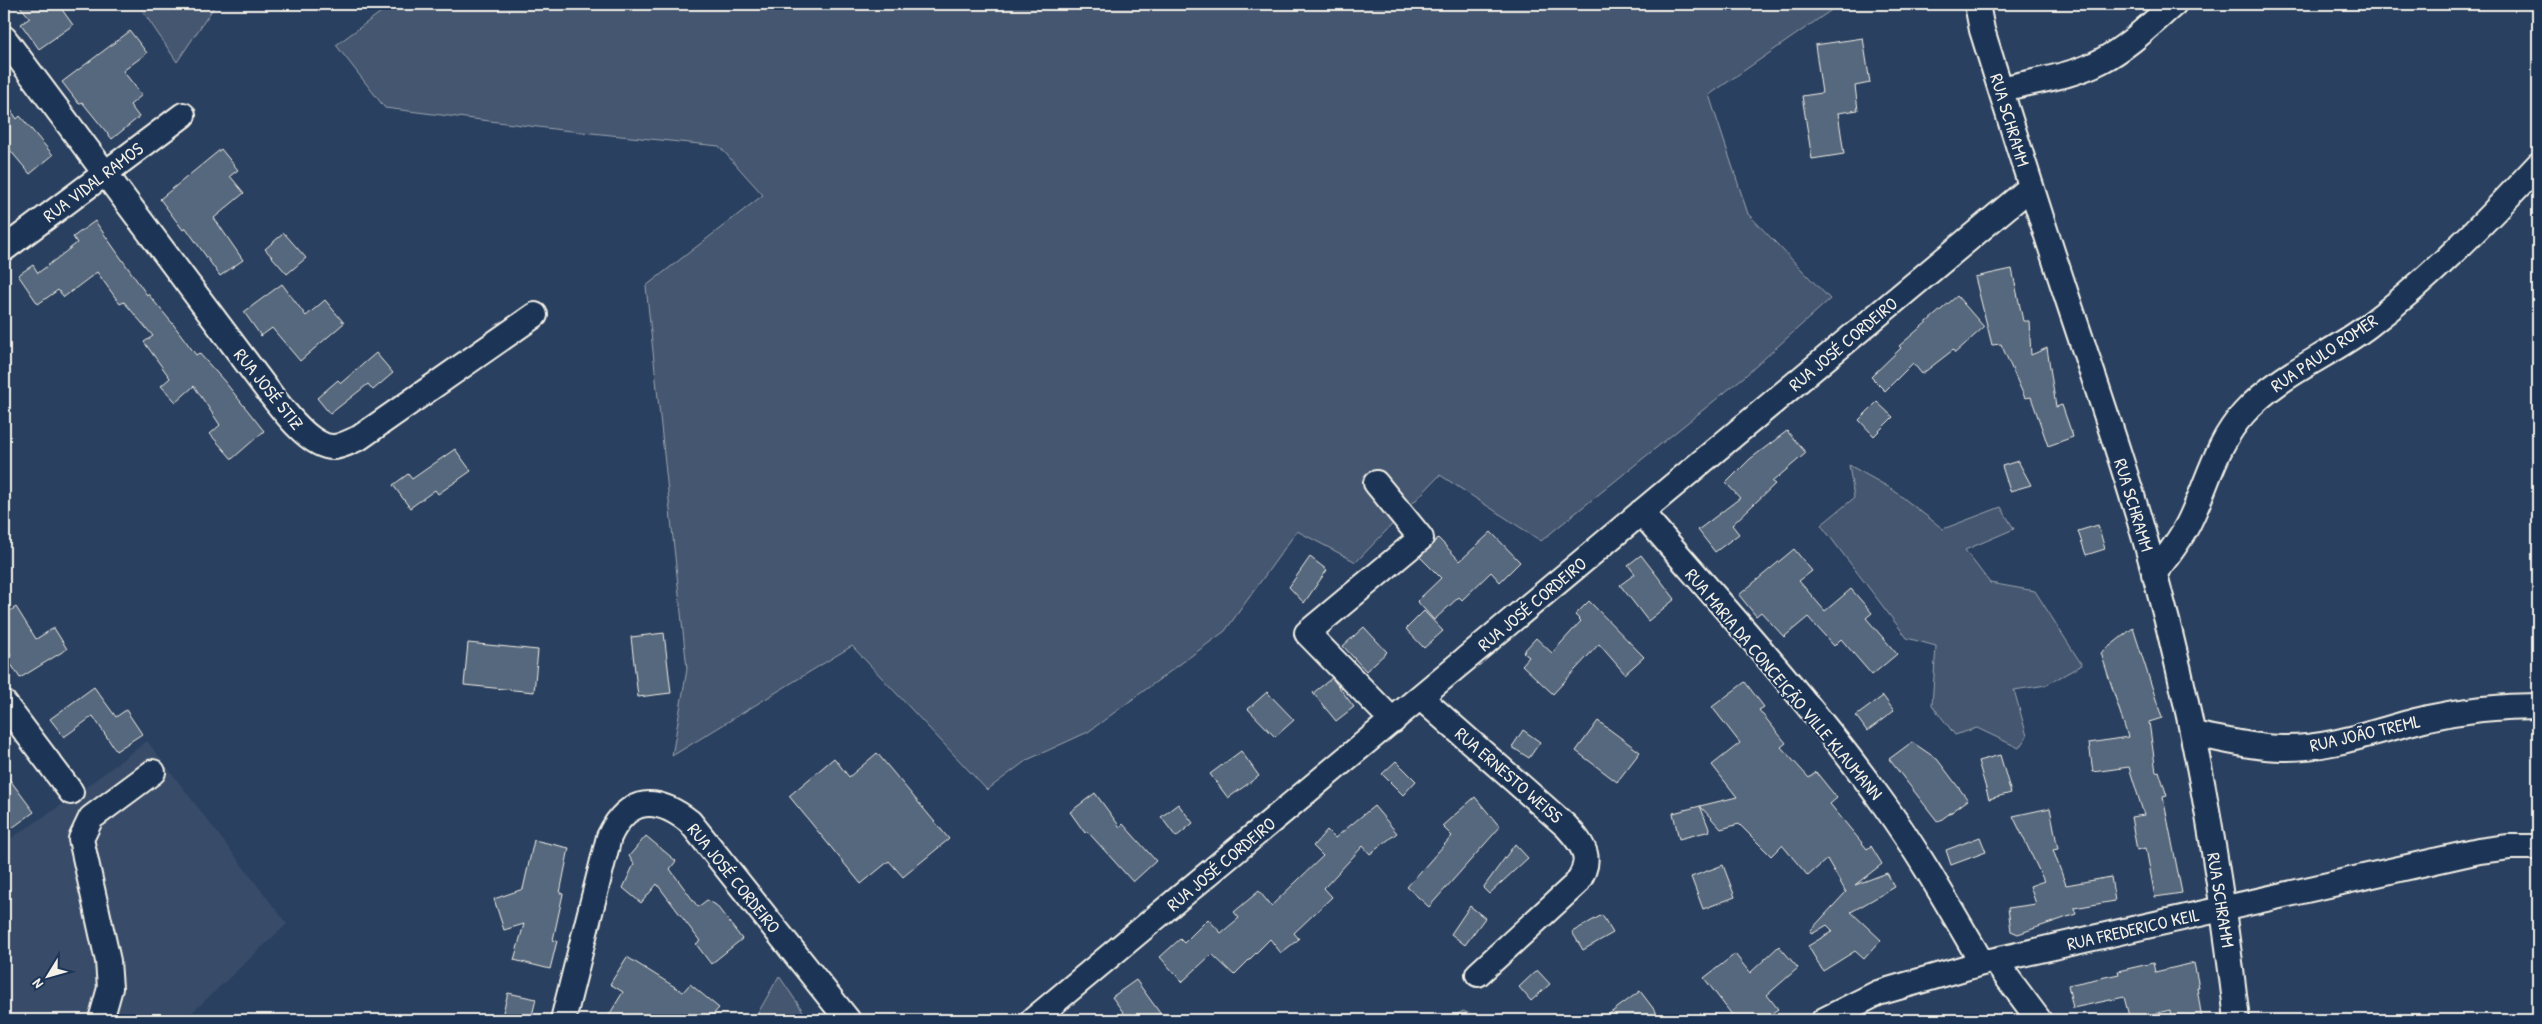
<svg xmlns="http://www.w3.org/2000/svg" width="2542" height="1024" font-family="'Patrick Hand',sans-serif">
<rect width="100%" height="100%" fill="#2a4060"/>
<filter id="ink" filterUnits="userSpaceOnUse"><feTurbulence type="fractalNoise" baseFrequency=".02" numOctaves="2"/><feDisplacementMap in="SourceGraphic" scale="10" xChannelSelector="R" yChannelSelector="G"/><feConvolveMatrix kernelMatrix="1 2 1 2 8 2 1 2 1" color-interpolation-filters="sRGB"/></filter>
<g filter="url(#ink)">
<path fill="#374c69" d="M 147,741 L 287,924 L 184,1020 L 4,1020 L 4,843 L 66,802 Z"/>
<path fill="#445771" stroke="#9ca4ac" d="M 138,4 L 216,4 L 177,62 Z
M 392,4 L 1840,4 L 1709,95 L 1748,214 L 1830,299 L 1745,376 L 1541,541 L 1440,475 L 1356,562 L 1297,531 L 1225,631 L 1088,732 L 1027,760 L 987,790 L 852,646 L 672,756 L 687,669 L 646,286 L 763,195 L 719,146 L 562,130 L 385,108 L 336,45 Z
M 1849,465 L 1892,489 L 1943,529 L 2001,507 L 2014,529 L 1965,550 L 1990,583 L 2035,591 L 2082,665 L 2046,685 L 2014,690 L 2027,736 L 2019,748 L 1977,728 L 1955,735 L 1932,705 L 1936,646 L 1907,638 L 1821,525 L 1854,498 Z
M 779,976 L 809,1020 L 754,1020 Z
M 1463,1011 L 1485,1020 L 1448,1020 Z"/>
<path fill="#56677d" stroke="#f4f1e8" d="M 18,4 L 58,4 L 73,25 L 39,49 L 21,24 L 30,18 Z
M 130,31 L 147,53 L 123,71 L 142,95 L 130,105 L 139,117 L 112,139 L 82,102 L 79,104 L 62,82 Z
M 1863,38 L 1870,83 L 1855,86 L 1858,110 L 1838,113 L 1844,154 L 1812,159 L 1802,96 L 1822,93 L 1815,45 Z
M 4,100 L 17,119 L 20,116 L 53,155 L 30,174 L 4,143 Z
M 221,149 L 238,170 L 230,176 L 244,193 L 214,218 L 243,260 L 220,276 L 186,228 L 183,230 L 160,199 Z
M 95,221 L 147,295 L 148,294 L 173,324 L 196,355 L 199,353 L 225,382 L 264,431 L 232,459 L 210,434 L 220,425 L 194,386 L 176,402 L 161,386 L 170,378 L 144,342 L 153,336 L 124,302 L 120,304 L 97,272 L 64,297 L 58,290 L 38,304 L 18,275 L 33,265 L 38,273 L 77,243 L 73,237 Z
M 284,233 L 306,258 L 287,274 L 265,249 Z
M 2012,269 L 2023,321 L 2029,321 L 2031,355 L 2047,348 L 2056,407 L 2062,405 L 2073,437 L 2048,446 L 2031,397 L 2025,398 L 2001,344 L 1992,345 L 1975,277 Z
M 282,284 L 306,316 L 325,300 L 344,323 L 300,361 L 272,328 L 261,336 L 244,312 Z
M 1957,296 L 1984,327 L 1955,353 L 1953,350 L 1922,374 L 1913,363 L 1885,391 L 1871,377 L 1901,348 L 1899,346 Z
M 376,353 L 393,373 L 373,390 L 368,384 L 330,414 L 317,398 L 338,380 L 341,383 Z
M 1877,402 L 1893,417 L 1874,436 L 1859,420 Z
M 1787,431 L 1806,453 L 1772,482 L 1775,484 L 1732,525 L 1739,534 L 1715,552 L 1698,530 L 1740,498 L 1726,483 L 1750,459 Z
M 455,449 L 471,471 L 438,494 L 435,490 L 410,508 L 393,485 L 408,474 L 412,479 Z
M 2018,461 L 2031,485 L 2010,491 L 2002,466 Z
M 2098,525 L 2105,549 L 2086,555 L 2078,531 Z
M 1491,532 L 1520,562 L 1500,582 L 1491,572 L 1462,600 L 1459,597 L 1434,620 L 1417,601 L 1441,578 L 1420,557 L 1438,538 L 1460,561 Z
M 1794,549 L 1812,571 L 1799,581 L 1825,611 L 1851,589 L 1872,613 L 1866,618 L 1897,654 L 1872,675 L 1841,639 L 1834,646 L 1808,617 L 1784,637 L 1761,612 L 1756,616 L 1739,595 Z
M 1641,555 L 1675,599 L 1648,621 L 1620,585 L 1635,574 L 1628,565 Z
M 1310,557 L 1327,570 L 1304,603 L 1289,587 Z
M 1589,601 L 1644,657 L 1625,674 L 1599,644 L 1553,694 L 1522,665 L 1529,657 L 1523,652 L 1536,638 L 1552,653 L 1581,621 L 1575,615 Z
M 16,607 L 36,639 L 54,628 L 67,649 L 20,678 L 7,658 L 11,655 L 4,644 L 4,615 Z
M 1424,611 L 1443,631 L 1424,648 L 1406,629 Z
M 1364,627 L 1387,652 L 1366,671 L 1343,646 Z
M 2133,628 L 2162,718 L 2149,722 L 2156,772 L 2159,771 L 2167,796 L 2163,797 L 2182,893 L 2155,897 L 2146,848 L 2137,850 L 2131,817 L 2144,815 L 2129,767 L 2093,772 L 2089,743 L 2128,737 L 2101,653 Z
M 664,633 L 671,693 L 638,697 L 631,637 Z
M 468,643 L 538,650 L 534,692 L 464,685 Z
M 1332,678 L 1354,707 L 1336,721 L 1313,693 Z
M 1745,682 L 1764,707 L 1759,710 L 1786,743 L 1781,747 L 1809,778 L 1816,772 L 1837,798 L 1830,804 L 1867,849 L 1871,846 L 1882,864 L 1855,885 L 1887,873 L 1895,887 L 1851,912 L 1881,940 L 1864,959 L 1855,951 L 1823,971 L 1808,946 L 1833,931 L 1827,925 L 1812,934 L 1810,931 L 1846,892 L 1827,859 L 1808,876 L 1782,845 L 1771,856 L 1739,824 L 1721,829 L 1700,806 L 1737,797 L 1712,765 L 1740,743 L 1712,707 Z
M 94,687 L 116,717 L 126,710 L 142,734 L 116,751 L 93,716 L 64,737 L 50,719 Z
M 1267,692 L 1294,720 L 1275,737 L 1248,709 Z
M 1883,696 L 1894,711 L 1867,731 L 1856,716 Z
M 1598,721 L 1640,752 L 1617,782 L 1576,751 Z
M 1523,730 L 1540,742 L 1529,758 L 1512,747 Z
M 1912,742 L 1937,759 L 1968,800 L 1938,822 L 1889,759 Z
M 1241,751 L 1259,776 L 1228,798 L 1210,774 Z
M 877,753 L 949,839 L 903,877 L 889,861 L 861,884 L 789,796 L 834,758 L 849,777 Z
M 2000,755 L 2011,793 L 1989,799 L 1978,761 Z
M 1396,761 L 1416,781 L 1403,795 L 1382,774 Z
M 4,772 L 34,812 L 12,828 L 4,817 Z
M 1095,793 L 1120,827 L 1123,824 L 1156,861 L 1133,882 L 1087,831 L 1085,833 L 1070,812 Z
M 1475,797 L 1500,827 L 1429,907 L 1407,887 L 1452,836 L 1442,826 Z
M 1178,804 L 1193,823 L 1176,837 L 1161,817 Z
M 1374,806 L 1397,833 L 1370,854 L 1363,846 L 1324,888 L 1332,897 L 1294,933 L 1299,939 L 1281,953 L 1270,939 L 1234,975 L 1212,954 L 1182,982 L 1160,957 L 1180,939 L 1184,943 L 1208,919 L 1221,933 L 1239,918 L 1234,912 L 1259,891 L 1271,906 L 1323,856 L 1313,846 L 1327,830 L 1335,838 Z
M 1700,806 L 1710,831 L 1679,839 L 1673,813 Z
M 2050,808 L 2058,849 L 2053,850 L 2066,885 L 2111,877 L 2115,901 L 2074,908 L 2076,914 L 2018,934 L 2011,931 L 2008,908 L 2036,904 L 2030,886 L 2044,881 L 2013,816 Z
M 646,836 L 676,861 L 670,869 L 698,907 L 707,900 L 716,905 L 742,939 L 711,964 L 696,944 L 700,941 L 657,884 L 641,903 L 623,888 L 634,864 L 629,856 Z
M 1980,837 L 1986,852 L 1951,865 L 1946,850 Z
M 534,840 L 569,848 L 560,893 L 563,894 L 553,940 L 557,941 L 550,969 L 514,960 L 524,924 L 504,930 L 494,899 L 523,889 Z
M 1515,844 L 1528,858 L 1489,894 L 1483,888 Z
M 1723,865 L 1735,897 L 1703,909 L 1691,877 Z
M 1470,906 L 1485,918 L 1465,945 L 1451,934 Z
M 1602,915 L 1613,933 L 1583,950 L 1572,932 Z
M 1779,946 L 1798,968 L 1767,995 L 1778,1009 L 1763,1020 L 1736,1020 L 1704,978 L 1735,954 L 1750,973 Z
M 627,957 L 683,992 L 690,984 L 719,1008 L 708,1020 L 606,1020 L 623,992 L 610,984 Z
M 2153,963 L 2155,972 L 2194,963 L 2199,987 L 2197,987 L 2202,1020 L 2171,1020 L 2170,1010 L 2130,1020 L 2124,997 L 2073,1008 L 2068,985 L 2119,974 L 2118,971 Z
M 1537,970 L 1550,984 L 1531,1001 L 1519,987 Z
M 1136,980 L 1165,1020 L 1129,1020 L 1112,997 Z
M 1640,991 L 1662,1020 L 1601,1020 Z
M 508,993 L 536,999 L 531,1020 L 502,1016 Z"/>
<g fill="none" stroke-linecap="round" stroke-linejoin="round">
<defs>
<path id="minor" d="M 1977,4 L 1982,30 C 2010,120 2038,210 2068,300 C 2098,391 2130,482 2155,575 C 2195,721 2220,870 2237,1020
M 4,38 L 271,395 C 284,411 310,447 333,447 C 341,447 351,441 359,438 L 535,315
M 2001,89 C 2033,81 2071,77 2101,61 C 2128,47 2151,24 2174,4
M 4,249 L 183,115
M 1376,483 L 1421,538 L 1307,633 L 1393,721
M 1641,512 C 1724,608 1811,702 1885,806 C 1921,856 1951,910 1982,963
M 2154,574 C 2167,556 2181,540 2190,520 C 2208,483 2216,443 2244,413 C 2279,374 2327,357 2368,326 C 2430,279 2485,222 2538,165
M 1421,698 L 1566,826 C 1585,847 1594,859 1576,884 L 1478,974
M 4,703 L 71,792
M 2193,734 C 2222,739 2253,748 2283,748 C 2332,749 2381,729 2428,718 C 2464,710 2502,706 2538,706
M 1995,961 L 2039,1020
M 101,1020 L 110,988 L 108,961 L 81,839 L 91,818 L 153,772
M 563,1020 L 609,837 C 628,796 657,796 690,822 L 848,1020
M 1033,1020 L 2031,187
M 1824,1020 L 1878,993 L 1982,963 L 2479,851 L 2509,847 L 2538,847"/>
</defs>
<use href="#minor" stroke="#f4f1e8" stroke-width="28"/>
<use href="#minor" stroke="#1d3557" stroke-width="24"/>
</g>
</g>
<g text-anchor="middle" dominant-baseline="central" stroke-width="4.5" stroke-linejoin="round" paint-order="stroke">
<g font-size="18" fill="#f4f1e8" stroke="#1d3557">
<text transform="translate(2010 120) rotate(73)">RUA SCHRAMM</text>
<text transform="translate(93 182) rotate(-37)">RUA VIDAL RAMOS</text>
<text transform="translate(1843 344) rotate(-40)">RUA JOSÉ CORDEIRO</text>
<text transform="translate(2324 353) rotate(-34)">RUA PAULO ROMER</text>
<text transform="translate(269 389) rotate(51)">RUA JOSÉ STIZ</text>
<text transform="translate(2134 505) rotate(73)">RUA SCHRAMM</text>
<text transform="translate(1532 604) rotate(-40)">RUA JOSÉ CORDEIRO</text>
<text transform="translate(1784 684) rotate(50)">RUA MARIA DA CONCEIÇÃO VILLE KLAUMANN</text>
<text transform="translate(2365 733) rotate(-13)">RUA JOÃO TREML</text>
<text transform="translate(1509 775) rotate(41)">RUA ERNESTO WEISS</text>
<text transform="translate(1221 864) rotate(-40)">RUA JOSÉ CORDEIRO</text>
<text transform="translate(734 878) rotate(51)">RUA JOSÉ CORDEIRO</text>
<text transform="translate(2221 900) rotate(81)">RUA SCHRAMM</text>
<text transform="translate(2133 929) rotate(-13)">RUA FREDERICO KEIL</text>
</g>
</g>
<rect width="2542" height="1024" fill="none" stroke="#1d3557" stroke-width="20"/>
<rect x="10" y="10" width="2522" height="1004" fill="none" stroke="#f4f1e8" stroke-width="2" filter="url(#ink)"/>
<g transform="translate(48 976) rotate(233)" stroke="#1d3557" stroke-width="4" paint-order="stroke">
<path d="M0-4L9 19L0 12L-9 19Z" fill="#f4f1e8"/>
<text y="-8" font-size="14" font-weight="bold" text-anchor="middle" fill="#f4f1e8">N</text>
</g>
</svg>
